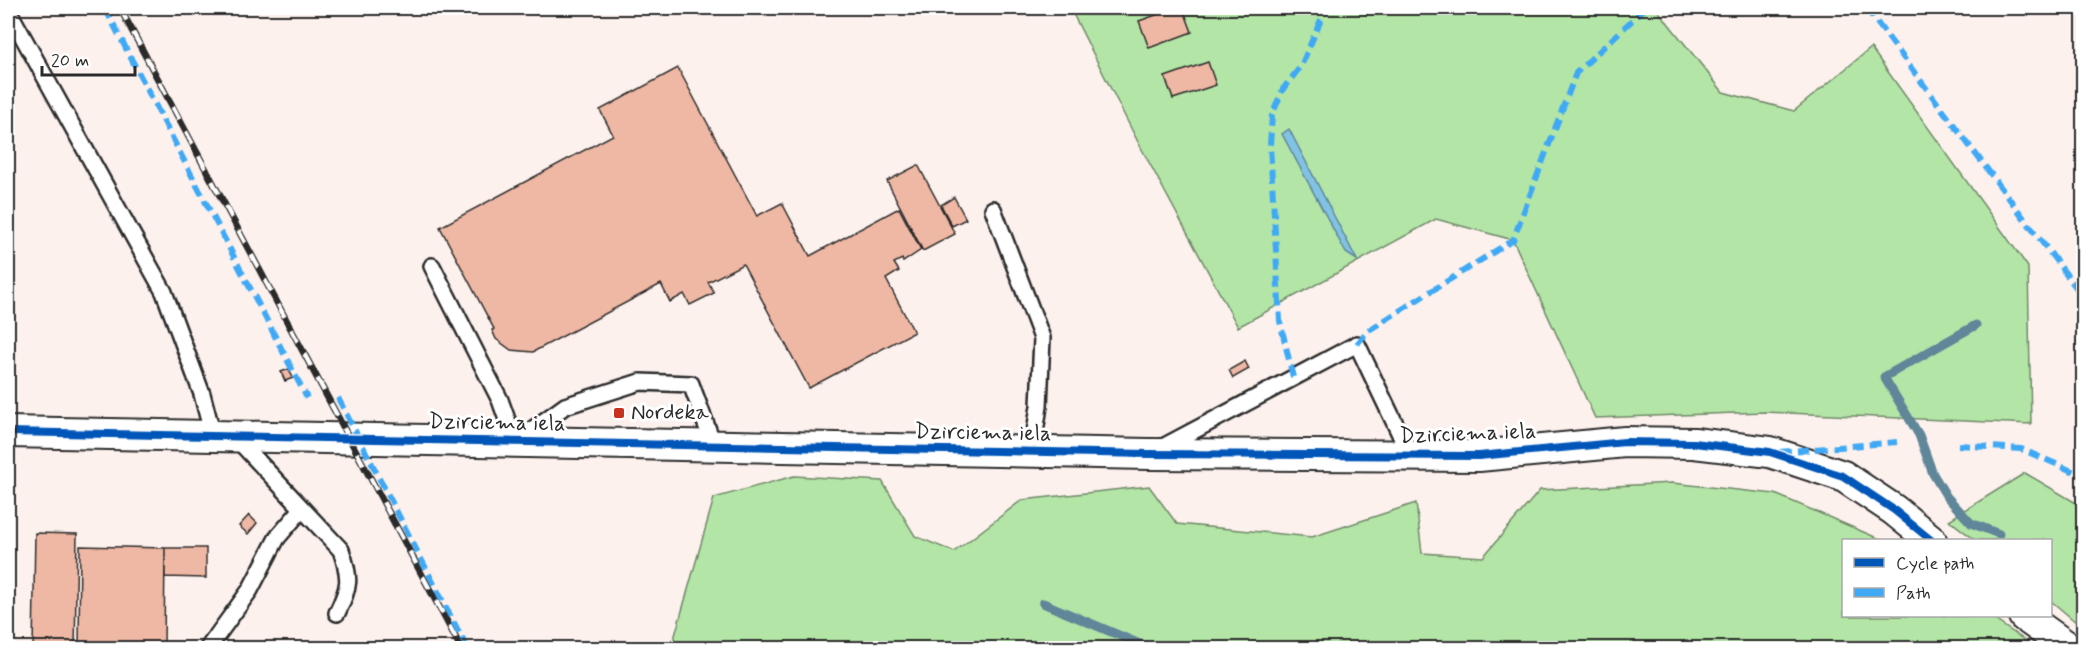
<svg xmlns="http://www.w3.org/2000/svg" width="2091" height="656" font-family="Mynerve,sans-serif">
<rect width="100%" height="100%" fill="#fcf1ed"/>
<filter id="ink" filterUnits="userSpaceOnUse"><feTurbulence type="fractalNoise" baseFrequency=".0167" numOctaves="2"/><feDisplacementMap in="SourceGraphic" scale="12" xChannelSelector="R" yChannelSelector="G"/><feConvolveMatrix kernelMatrix="1 2 1 2 8 2 1 2 1" color-interpolation-filters="sRGB"/></filter>
<g filter="url(#ink)">
<path fill="#b3e5a6" stroke="#6f8868" stroke-width="1.5" d="M 1070,8 L 1656,8 L 1723,92 L 1794,111 L 1871,48 L 2028,267 L 2031,424 L 1765,412 L 1595,418 L 1513,240 L 1436,219 L 1238,327 L 1138,142 Z
M 2025,473 L 2083,507 L 2083,628 L 2051,601 L 2050,540 L 1975,540 L 1949,520 Z
M 794,476 L 882,481 L 915,536 L 954,552 L 1022,500 L 1149,486 L 1177,524 L 1312,537 L 1416,503 L 1422,553 L 1483,557 L 1540,490 L 1672,483 L 1775,494 L 1882,540 L 1844,540 L 1844,616 L 1989,616 L 2036,648 L 669,648 L 672,646 L 714,498 Z"/>
<path fill="#82c2e2" stroke="#5f8699" stroke-width="1.5" d="M 1289,129 L 1357,260 L 1346,253 L 1282,134 Z"/>
<g fill="none" stroke-linecap="round" stroke-linejoin="round">
<path stroke="#5f8699" stroke-width="9" d="M 1976,325 L 1884,377 L 1919,435 L 1933,474 L 1947,497 L 1971,523 L 1999,534
M 1043,603 L 1149,648"/>
</g>
<path fill="#efb8a4" stroke="#2b2b2b" stroke-width="1.5" d="M 1176,8 L 1183,8 L 1192,32 L 1149,48 L 1139,21 Z
M 1208,62 L 1216,85 L 1173,99 L 1165,77 Z
M 678,68 L 757,216 L 782,203 L 810,256 L 899,208 L 921,250 L 903,262 L 902,259 L 894,263 L 899,271 L 886,279 L 914,332 L 809,388 L 743,264 L 708,282 L 714,293 L 690,305 L 684,294 L 670,302 L 661,284 L 533,352 L 511,350 L 496,339 L 492,330 L 494,329 L 440,227 L 613,135 L 600,110 Z
M 918,165 L 955,234 L 923,251 L 887,181 Z
M 954,197 L 966,219 L 952,226 L 941,205 Z
M 1245,361 L 1249,369 L 1233,378 L 1229,370 Z
M 289,369 L 293,378 L 285,381 L 281,372 Z
M 249,515 L 257,523 L 248,534 L 239,526 Z
M 35,533 L 77,534 L 75,648 L 33,648 Z
M 80,546 L 165,548 L 164,648 L 79,648 Z
M 165,548 L 206,548 L 206,578 L 165,577 Z"/>
<g fill="none" stroke-linecap="round" stroke-linejoin="round">
<defs>
<path id="lane" d="M 8,10 L 164,292 L 202,394 L 213,436
M 993,209 L 1042,338 L 1039,406 L 1032,452
M 432,266 L 500,400 L 515,442 L 565,406 L 640,382 L 691,384 L 714,446
M 236,438 L 341,550 C 351,579 350,586 337,613
M 1161,448 L 1357,344 L 1410,455
M 208,648 L 250,590 L 277,538 L 302,509"/>
<path id="street" d="M 8,432 L 1149,454 L 1479,456 L 1625,442 L 1694,443 L 1770,452 L 1843,476 L 1894,510 L 1931,540
M 2024,616 L 2069,648"/>
</defs>
<use href="#lane" stroke="#2b2b2b" stroke-width="20"/>
<use href="#street" stroke="#2b2b2b" stroke-width="34"/>
<use href="#lane" stroke="#fff" stroke-width="15"/>
<use href="#street" stroke="#fff" stroke-width="30"/>
<defs>
<path id="rail" d="M 120,8 L 461,648"/>
</defs>
<use href="#rail" stroke="#2b2b2b" stroke-width="7"/>
<use href="#rail" stroke="#fff" stroke-width="4.5" stroke-dasharray="14" stroke-linecap="butt"/>
<path stroke="#3fa9f5" stroke-width="6" stroke-dasharray="12 6" stroke-linecap="butt" d="M 105,8 L 307,398
M 1866,8 L 2084,298
M 1357,344 L 1369,330 L 1513,240 L 1576,73 L 1645,8
M 1293,377 L 1280,321 L 1270,145 L 1272,115 L 1283,89 L 1301,66 L 1326,8
M 338,398 L 467,648
M 1958,445 L 2021,449 L 2084,476
M 1779,452 L 1897,442"/>
<defs>
<path id="cycleway" d="M 8,432 L 1149,454 L 1479,456 L 1625,442 L 1694,443 L 1770,452 L 1843,476 L 1894,510 L 1931,540"/>
</defs>
<use href="#cycleway" stroke="#fff" stroke-width="11"/>
<use href="#cycleway" stroke="#0057b8" stroke-width="8"/>
</g>
</g>
<rect fill="#c8321e" stroke="#fff" stroke-width="2" x="613" y="407" width="12" height="12" rx="3"/>
<g text-anchor="middle" dominant-baseline="central" stroke-width="6" stroke-linejoin="round" paint-order="stroke">
<g font-size="22" fill="#2b2b2b" stroke="#fff" text-anchor="start">
<text x="631" y="413">Nordeka</text>
</g>
<g font-size="22" fill="#2b2b2b" stroke="#fff">
<text transform="translate(497 423) rotate(1)">Dzirciema iela</text>
<text transform="translate(983 433) rotate(1)">Dzirciema iela</text>
<text transform="translate(1468 434) rotate(-2)">Dzirciema iela</text>
</g>
</g>
<rect width="2091" height="656" fill="none" stroke="#fff" stroke-width="30"/>
<rect x="15" y="15" width="2061" height="626" fill="none" stroke="#2b2b2b" stroke-width="2" filter="url(#ink)"/>
<rect x="1842" y="539" width="210" height="78" fill="#ffffff" stroke="#aaaaaa" stroke-width="1.5"/>
<rect x="1854" y="558" width="30" height="9" fill="#0057b8" stroke="#aaaaaa" stroke-width="1.5"/>
<text x="1896" y="569" font-size="18" fill="#2b2b2b">Cycle path</text>
<rect x="1854" y="588" width="30" height="9" fill="#3fa9f5" stroke="#aaaaaa" stroke-width="1.5"/>
<text x="1896" y="599" font-size="18" fill="#2b2b2b">Path</text>
<path d="M42 66v9h93v-9" fill="none" stroke="#2b2b2b" stroke-width="3"/>
<text x="51" y="66" font-size="18" fill="#2b2b2b" stroke="#ffffff" stroke-width="4.5" paint-order="stroke">20 m</text>
</svg>
